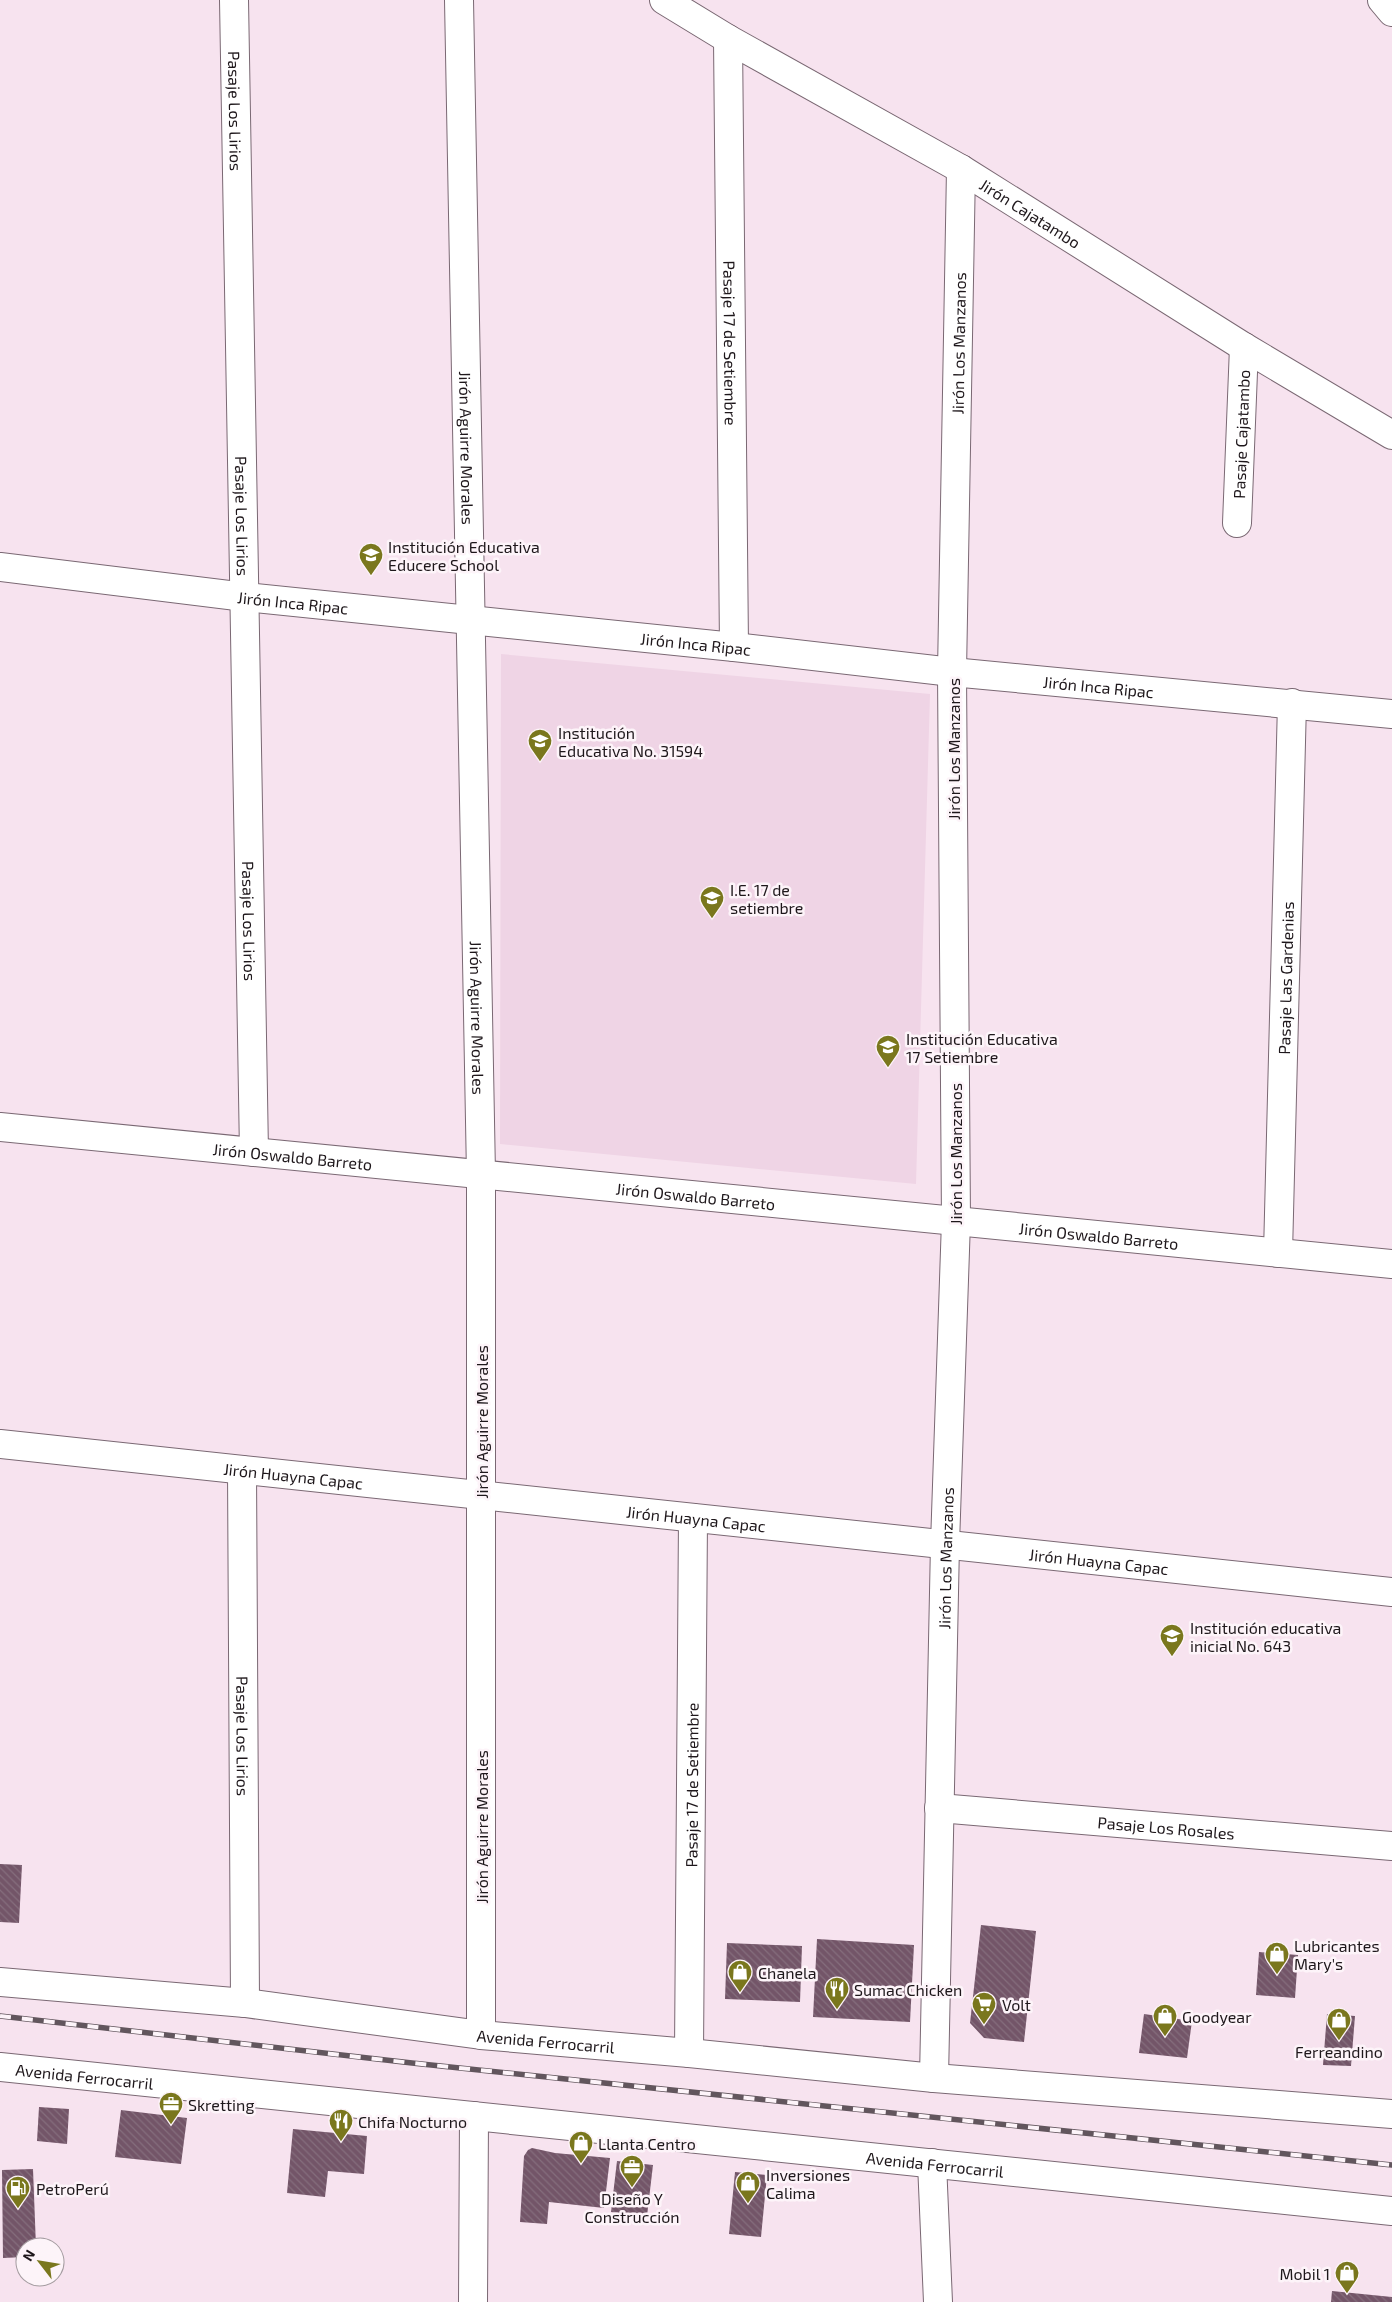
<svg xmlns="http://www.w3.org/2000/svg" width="1392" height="2302" font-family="'Exo 2',sans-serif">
<defs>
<pattern id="building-back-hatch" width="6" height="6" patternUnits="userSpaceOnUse" patternTransform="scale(1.25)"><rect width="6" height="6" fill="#735568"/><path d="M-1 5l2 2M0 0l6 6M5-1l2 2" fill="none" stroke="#856e7d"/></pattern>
</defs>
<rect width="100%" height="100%" fill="#f7e3ef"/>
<path fill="#efd4e5" d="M 501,654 L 930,694 L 916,1184 L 500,1144 Z"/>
<path fill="url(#building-back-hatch)" d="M 0,1864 L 22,1865 L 19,1923 L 0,1922 Z
M 981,1925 L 1036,1931 L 1024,2042 L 984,2038 L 970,2023 Z
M 817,1939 L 914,1945 L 910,2022 L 813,2017 Z
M 727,1943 L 802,1946 L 800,2002 L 725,1999 Z
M 1259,1952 L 1298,1955 L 1295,1998 L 1256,1995 Z
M 1144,2014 L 1192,2021 L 1187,2058 L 1139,2053 Z
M 1327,2014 L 1355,2016 L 1351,2066 L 1323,2065 Z
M 39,2107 L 69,2109 L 67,2144 L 37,2141 Z
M 121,2110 L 187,2118 L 181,2164 L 115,2157 Z
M 293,2129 L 367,2136 L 364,2174 L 328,2171 L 325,2197 L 287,2193 Z
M 532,2148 L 555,2153 L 610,2158 L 604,2208 L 549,2202 L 547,2224 L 520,2222 L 524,2156 L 528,2150 Z
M 617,2161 L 653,2165 L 647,2216 L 611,2212 Z
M 33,2169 L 36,2247 L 25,2247 L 25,2257 L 3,2258 L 2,2170 Z
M 735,2172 L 767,2175 L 761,2237 L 729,2234 Z
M 1332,2291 L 1392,2297 L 1392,2302 L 1331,2302 Z"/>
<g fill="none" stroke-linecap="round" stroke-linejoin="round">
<defs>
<g id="street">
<path id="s1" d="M 234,0 L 254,1152"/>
<path id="s2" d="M 459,0 L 481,1174 L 481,2035"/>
<path id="s3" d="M 664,0 L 728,39 L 961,169 L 1244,347 L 1392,435"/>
<path d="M 1382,0 L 1392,12"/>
<path id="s4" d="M 728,39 L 734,647"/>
<path id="s5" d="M 1237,523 L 1244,347"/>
<path id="s6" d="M 0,567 L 245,597 L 734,647 L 952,672 L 1392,714"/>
<path id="s7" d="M 0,1127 L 1392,1264"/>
<path id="s8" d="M 1278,1253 L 1292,703"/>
<path id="s9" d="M 0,1444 L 1392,1592"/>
<path id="s10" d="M 242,1470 L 245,2003"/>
<path id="s11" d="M 939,1808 L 1392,1846"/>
<path id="s12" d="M 689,2053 L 693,1518"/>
<path id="s13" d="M 934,2078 L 945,1544 L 956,1221 L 952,672 L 961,169"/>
<path d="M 932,2163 L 938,2302"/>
<path d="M 473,2302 L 474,2116"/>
</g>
<g id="primary">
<path id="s14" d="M 0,1982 L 245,2003 L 481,2035 L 689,2053 L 934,2078 L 1392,2114"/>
<path id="s15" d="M 0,2067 L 1392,2211"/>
</g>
</defs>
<use href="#street" stroke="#7a6873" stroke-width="30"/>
<use href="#primary" stroke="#7a6873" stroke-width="30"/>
<use href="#street" stroke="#fff" stroke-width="28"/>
<use href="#primary" stroke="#fff" stroke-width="28"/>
<defs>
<path id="rail" d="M 0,2016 L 412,2063 L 1392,2165"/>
</defs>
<use href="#rail" stroke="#62565d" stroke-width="5.5"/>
<use href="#rail" stroke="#fdf4f9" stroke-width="4" stroke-dasharray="11" stroke-linecap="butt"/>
</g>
<defs>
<symbol id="school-pin" viewBox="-11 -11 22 30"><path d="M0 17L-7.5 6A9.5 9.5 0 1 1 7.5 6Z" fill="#7a771d" stroke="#fdf4f9"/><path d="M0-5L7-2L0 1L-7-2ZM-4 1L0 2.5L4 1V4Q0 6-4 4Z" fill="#fff"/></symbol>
<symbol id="shop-pin" viewBox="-11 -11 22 30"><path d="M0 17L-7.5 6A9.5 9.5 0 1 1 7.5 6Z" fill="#7a771d" stroke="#fdf4f9"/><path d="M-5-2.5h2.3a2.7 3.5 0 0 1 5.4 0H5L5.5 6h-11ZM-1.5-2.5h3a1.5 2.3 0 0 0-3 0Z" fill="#fff"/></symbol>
<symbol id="restaurant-pin" viewBox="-11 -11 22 30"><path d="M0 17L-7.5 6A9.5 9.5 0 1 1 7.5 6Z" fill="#7a771d" stroke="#fdf4f9"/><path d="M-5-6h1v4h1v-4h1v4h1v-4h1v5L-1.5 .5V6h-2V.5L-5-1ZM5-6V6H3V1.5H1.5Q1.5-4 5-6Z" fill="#fff"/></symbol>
<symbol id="supermarket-pin" viewBox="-11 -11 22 30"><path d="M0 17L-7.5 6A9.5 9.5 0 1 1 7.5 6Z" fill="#7a771d" stroke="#fdf4f9"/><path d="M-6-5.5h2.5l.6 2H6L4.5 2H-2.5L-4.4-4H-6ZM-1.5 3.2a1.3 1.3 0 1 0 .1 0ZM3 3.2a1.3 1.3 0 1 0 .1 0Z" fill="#fff"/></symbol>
<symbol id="office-pin" viewBox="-11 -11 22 30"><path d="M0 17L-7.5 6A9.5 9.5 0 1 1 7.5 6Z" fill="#7a771d" stroke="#fdf4f9"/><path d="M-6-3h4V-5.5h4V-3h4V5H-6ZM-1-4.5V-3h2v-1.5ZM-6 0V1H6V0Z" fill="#fff"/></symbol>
<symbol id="fuel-pin" viewBox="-11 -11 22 30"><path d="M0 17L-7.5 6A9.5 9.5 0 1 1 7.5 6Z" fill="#7a771d" stroke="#fdf4f9"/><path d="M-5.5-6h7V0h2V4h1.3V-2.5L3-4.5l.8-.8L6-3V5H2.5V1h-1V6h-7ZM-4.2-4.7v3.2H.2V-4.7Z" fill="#fff"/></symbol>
</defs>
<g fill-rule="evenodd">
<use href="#school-pin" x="357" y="541" width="28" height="38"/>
<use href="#school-pin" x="526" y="727" width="28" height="38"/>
<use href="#school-pin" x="698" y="884" width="28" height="38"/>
<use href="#school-pin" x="874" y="1033" width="28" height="38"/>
<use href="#school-pin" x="1158" y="1622" width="28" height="38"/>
<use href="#shop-pin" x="1263" y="1940" width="28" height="38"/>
<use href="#shop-pin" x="726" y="1958" width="28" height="38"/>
<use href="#restaurant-pin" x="823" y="1975" width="28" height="38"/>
<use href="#supermarket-pin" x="970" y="1990" width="28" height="38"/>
<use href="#shop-pin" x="1151" y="2002" width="28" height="38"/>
<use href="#shop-pin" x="1325" y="2006" width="28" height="38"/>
<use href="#office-pin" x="157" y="2090" width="28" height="38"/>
<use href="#restaurant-pin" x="327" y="2107" width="28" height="38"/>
<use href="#shop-pin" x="567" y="2129" width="28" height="38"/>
<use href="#office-pin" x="618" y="2153" width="28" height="38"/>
<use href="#shop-pin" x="734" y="2169" width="28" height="38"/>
<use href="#fuel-pin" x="4" y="2174" width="28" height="38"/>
<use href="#shop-pin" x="1333" y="2259" width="28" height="38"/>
</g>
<g text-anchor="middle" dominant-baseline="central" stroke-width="5" stroke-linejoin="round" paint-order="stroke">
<g font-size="16" fill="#1e171b" stroke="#fdf4f9">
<text stroke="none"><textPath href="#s1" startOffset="111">Pasaje Los Lirios</textPath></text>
<text stroke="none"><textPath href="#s3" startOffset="424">Jirón Cajatambo</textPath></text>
<text stroke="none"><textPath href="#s4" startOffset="304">Pasaje 17 de Setiembre</textPath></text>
<text stroke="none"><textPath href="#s13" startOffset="1735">Jirón Los Manzanos</textPath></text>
<text stroke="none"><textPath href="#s5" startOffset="89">Pasaje Cajatambo</textPath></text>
<text stroke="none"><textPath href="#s2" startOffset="448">Jirón Aguirre Morales</textPath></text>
<text stroke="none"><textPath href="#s1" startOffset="516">Pasaje Los Lirios</textPath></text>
<text stroke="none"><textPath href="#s6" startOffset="295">Jirón Inca Ripac</textPath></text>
<text stroke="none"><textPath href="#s6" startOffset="700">Jirón Inca Ripac</textPath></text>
<text stroke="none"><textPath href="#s6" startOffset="1105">Jirón Inca Ripac</textPath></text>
<text transform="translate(953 749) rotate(-90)">Jirón Los Manzanos</text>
<text stroke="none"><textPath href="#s1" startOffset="921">Pasaje Los Lirios</textPath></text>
<text stroke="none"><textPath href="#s8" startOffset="275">Pasaje Las Gardenias</textPath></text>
<text stroke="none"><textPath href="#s2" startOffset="1018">Jirón Aguirre Morales</textPath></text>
<text transform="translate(955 1154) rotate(-90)">Jirón Los Manzanos</text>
<text stroke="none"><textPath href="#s7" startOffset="294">Jirón Oswaldo Barreto</textPath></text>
<text stroke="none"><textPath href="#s7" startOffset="699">Jirón Oswaldo Barreto</textPath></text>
<text stroke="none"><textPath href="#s7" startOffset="1104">Jirón Oswaldo Barreto</textPath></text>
<text transform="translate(481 1422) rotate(-90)">Jirón Aguirre Morales</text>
<text stroke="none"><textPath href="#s9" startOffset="295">Jirón Huayna Capac</textPath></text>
<text stroke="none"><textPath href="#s9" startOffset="700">Jirón Huayna Capac</textPath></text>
<text stroke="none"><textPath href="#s13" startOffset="520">Jirón Los Manzanos</textPath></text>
<text stroke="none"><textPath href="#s9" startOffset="1105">Jirón Huayna Capac</textPath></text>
<text stroke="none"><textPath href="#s10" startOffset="266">Pasaje Los Lirios</textPath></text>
<text stroke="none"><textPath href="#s12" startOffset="268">Pasaje 17 de Setiembre</textPath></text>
<text transform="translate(481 1827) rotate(-90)">Jirón Aguirre Morales</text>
<text stroke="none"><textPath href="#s11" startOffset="228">Pasaje Los Rosales</textPath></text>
<text stroke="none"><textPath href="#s14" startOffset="549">Avenida Ferrocarril</textPath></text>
<text stroke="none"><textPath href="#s15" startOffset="85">Avenida Ferrocarril</textPath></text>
<text stroke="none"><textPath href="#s15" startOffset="940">Avenida Ferrocarril</textPath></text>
</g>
<g font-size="16" fill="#1e171b" stroke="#fdf4f9" text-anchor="start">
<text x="388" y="546">Institución Educativa<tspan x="388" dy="18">Educere School</tspan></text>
<text x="558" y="732">Institución<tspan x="558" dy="18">Educativa No. 31594</tspan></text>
<text x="730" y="889">I.E. 17 de<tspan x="730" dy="18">setiembre</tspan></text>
<text x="906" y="1038">Institución Educativa<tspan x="906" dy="18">17 Setiembre</tspan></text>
<text x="1190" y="1627">Institución educativa<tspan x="1190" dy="18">inicial No. 643</tspan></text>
<text x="1294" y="1945">Lubricantes<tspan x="1294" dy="18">Mary's</tspan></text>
<text x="758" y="1972">Chanela</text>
<text x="854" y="1989">Sumac Chicken</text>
<text x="1002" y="2004">Volt</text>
<text x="1182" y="2016">Goodyear</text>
<text x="1339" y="2051" text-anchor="middle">Ferreandino</text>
<text x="188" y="2104">Skretting</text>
<text x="358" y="2121">Chifa Nocturno</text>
<text x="598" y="2143">Llanta Centro</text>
<text x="766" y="2174">Inversiones<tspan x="766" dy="18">Calima</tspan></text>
<text x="36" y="2188">PetroPerú</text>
<text x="632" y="2198" text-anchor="middle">Diseño Y<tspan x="632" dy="18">Construcción</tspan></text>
<text x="1330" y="2273" text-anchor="end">Mobil 1</text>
</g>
</g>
<g transform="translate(40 2262) rotate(301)"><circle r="24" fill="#fdf4f9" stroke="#a49ca0"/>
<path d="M0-4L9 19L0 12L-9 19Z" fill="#7a771d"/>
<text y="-8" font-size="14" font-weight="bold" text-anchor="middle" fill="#1e171b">N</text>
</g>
</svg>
